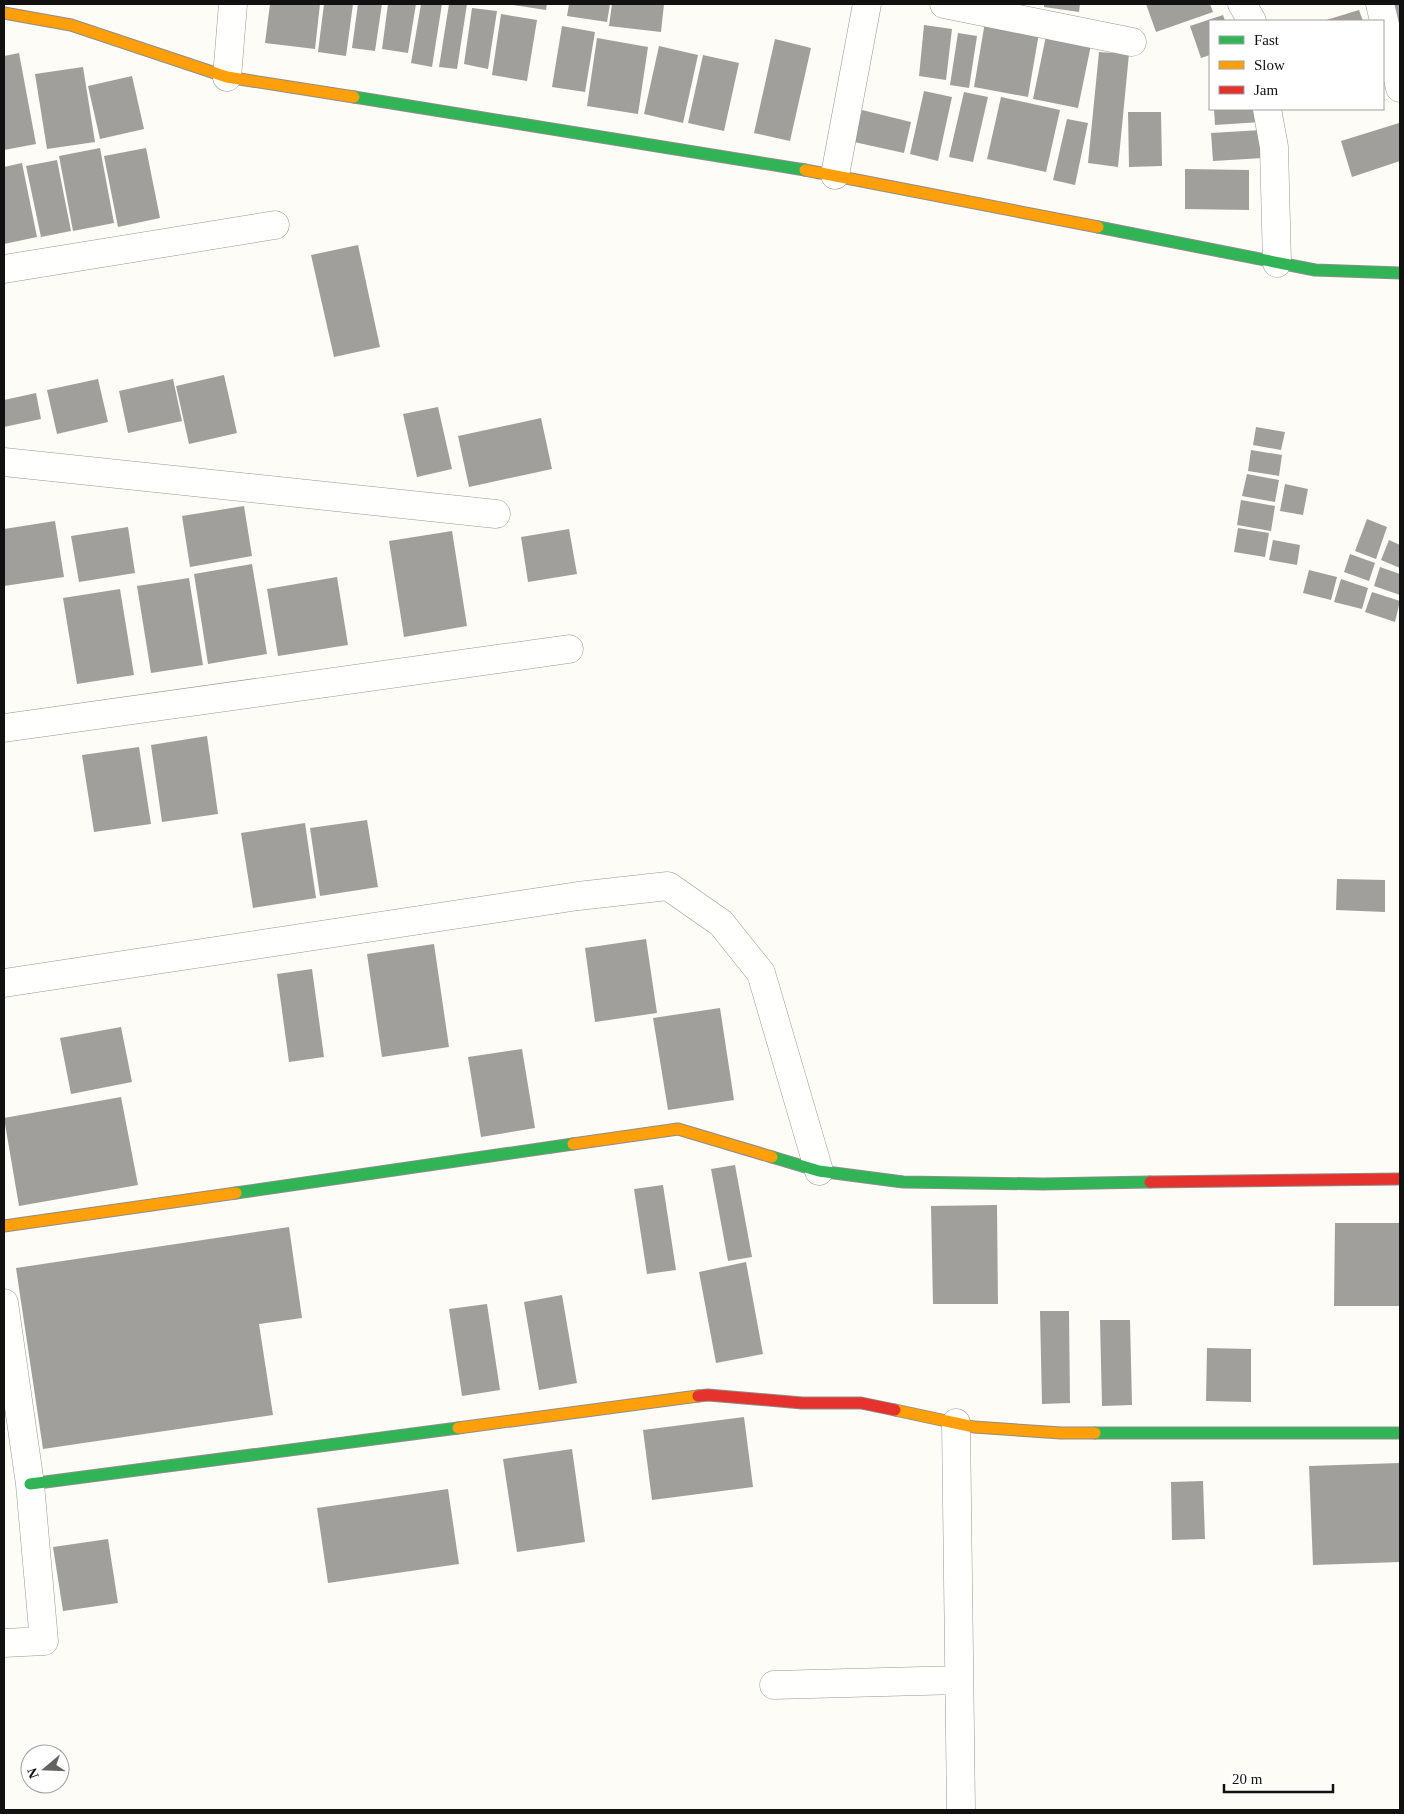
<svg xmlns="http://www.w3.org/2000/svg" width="1404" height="1814" font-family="'Times New Roman',serif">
<rect width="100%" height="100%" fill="#fdfcf7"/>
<path fill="#a19f9c" d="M 270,4 L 320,4 L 315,49 L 265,43 Z
M 324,4 L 353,4 L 346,56 L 318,52 Z
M 358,4 L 382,4 L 375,51 L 352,48 Z
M 388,4 L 416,4 L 408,53 L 382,49 Z
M 421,4 L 442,4 L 432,67 L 411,63 Z
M 449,4 L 467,4 L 457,69 L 439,67 Z
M 507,4 L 547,4 L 546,10 Z
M 569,4 L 610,4 L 607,22 L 567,16 Z
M 612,4 L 664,4 L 661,32 L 609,26 Z
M 1044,4 L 1080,4 L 1079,12 L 1044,7 Z
M 1146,4 L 1210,4 L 1213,12 L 1156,32 Z
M 1390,4 L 1400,4 L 1400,40 Z
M 472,8 L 497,11 L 488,69 L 464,64 Z
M 1359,10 L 1363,21 L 1323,21 Z
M 501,14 L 537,20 L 527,81 L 492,75 Z
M 1223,15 L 1225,21 L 1210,21 L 1210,55 L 1201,58 L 1190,26 Z
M 985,22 L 1039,33 L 1028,97 L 974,87 Z
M 924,25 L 952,29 L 946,80 L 919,76 Z
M 562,26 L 595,32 L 585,92 L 552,87 Z
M 958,33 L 977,36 L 969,88 L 950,85 Z
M 1046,36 L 1091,45 L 1078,108 L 1033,99 Z
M 597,38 L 648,47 L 638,114 L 587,106 Z
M 775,39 L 811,48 L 790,141 L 754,133 Z
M 659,46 L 698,55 L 683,123 L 644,114 Z
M 1099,52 L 1129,54 L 1118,167 L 1088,163 Z
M 19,53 L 36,144 L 4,150 L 4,56 Z
M 703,55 L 739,63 L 724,131 L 688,123 Z
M 83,67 L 95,142 L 47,149 L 35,74 Z
M 132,76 L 144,129 L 100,139 L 88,86 Z
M 924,91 L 952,97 L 938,161 L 910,154 Z
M 964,92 L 988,97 L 973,162 L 949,157 Z
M 1001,97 L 1060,110 L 1046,172 L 987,159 Z
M 1214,109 L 1260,109 L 1261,122 L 1215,125 Z
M 862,110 L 911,122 L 904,153 L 854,142 Z
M 1128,112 L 1161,112 L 1162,166 L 1129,167 Z
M 1067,119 L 1088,123 L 1075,185 L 1053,180 Z
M 1399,123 L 1400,161 L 1352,177 L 1341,141 Z
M 1261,130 L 1263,158 L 1213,161 L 1211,133 Z
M 100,148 L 114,223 L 73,231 L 59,156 Z
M 146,148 L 160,218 L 118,227 L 104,156 Z
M 57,160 L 71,231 L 41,237 L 26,166 Z
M 22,163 L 37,237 L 4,244 L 4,167 Z
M 1185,169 L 1249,170 L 1249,210 L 1185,209 Z
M 358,245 L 380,347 L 334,357 L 311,255 Z
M 224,375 L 237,433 L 189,444 L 176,386 Z
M 98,379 L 108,422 L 57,434 L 47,390 Z
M 173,379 L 182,421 L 128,433 L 119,391 Z
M 36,393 L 41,419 L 4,427 L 4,400 Z
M 438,407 L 452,469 L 417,477 L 403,414 Z
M 541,418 L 552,469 L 469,487 L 458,436 Z
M 1256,427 L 1285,432 L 1281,450 L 1253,445 Z
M 1251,450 L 1282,455 L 1279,476 L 1248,471 Z
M 1247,474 L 1279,480 L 1275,502 L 1242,496 Z
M 1285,484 L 1308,489 L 1303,515 L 1280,511 Z
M 1241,500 L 1275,506 L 1271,531 L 1237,525 Z
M 244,506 L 252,556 L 190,567 L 182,516 Z
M 1367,519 L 1387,527 L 1376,559 L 1355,551 Z
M 55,521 L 64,577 L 4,586 L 4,529 Z
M 128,527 L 135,573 L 79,582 L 71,536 Z
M 1238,528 L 1269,533 L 1265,557 L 1234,552 Z
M 569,529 L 577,574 L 528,582 L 521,537 Z
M 452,531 L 467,626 L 404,637 L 389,541 Z
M 1273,540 L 1300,545 L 1297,565 L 1269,560 Z
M 1389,540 L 1400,545 L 1400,568 L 1381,560 Z
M 1350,554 L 1375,563 L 1369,581 L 1344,572 Z
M 252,564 L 267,654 L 208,664 L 194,574 Z
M 1380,567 L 1400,574 L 1400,595 L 1374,586 Z
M 1309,570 L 1337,577 L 1331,600 L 1303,593 Z
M 337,577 L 348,645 L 278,656 L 267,589 Z
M 189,578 L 203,665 L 151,673 L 137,586 Z
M 1341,579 L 1368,588 L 1362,609 L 1334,602 Z
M 120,589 L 134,675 L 77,684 L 63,598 Z
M 1372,592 L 1400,601 L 1395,622 L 1365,612 Z
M 207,736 L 218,814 L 162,822 L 151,745 Z
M 139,747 L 151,824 L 94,832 L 82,755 Z
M 367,820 L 378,887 L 320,896 L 310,828 Z
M 305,823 L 316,898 L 253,908 L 241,833 Z
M 1337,879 L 1385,880 L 1385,912 L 1336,910 Z
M 646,939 L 657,1013 L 595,1022 L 585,948 Z
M 434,944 L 449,1047 L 382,1057 L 367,954 Z
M 312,969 L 324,1057 L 289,1062 L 277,974 Z
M 720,1008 L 734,1100 L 668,1110 L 653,1018 Z
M 121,1027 L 132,1082 L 71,1094 L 60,1038 Z
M 522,1049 L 535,1128 L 481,1137 L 468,1057 Z
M 121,1097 L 138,1185 L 19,1206 L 4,1118 Z
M 735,1165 L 752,1257 L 728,1261 L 711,1169 Z
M 663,1185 L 676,1270 L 647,1274 L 634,1189 Z
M 997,1205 L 998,1304 L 933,1304 L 931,1206 Z
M 1335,1223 L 1399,1223 L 1399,1306 L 1334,1306 Z
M 289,1227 L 302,1318 L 259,1324 L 273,1415 L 43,1449 L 16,1268 Z
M 746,1262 L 763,1354 L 716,1363 L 699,1272 Z
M 562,1295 L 577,1383 L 539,1390 L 524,1302 Z
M 487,1304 L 500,1390 L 462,1396 L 449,1309 Z
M 1040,1311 L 1069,1311 L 1070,1403 L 1042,1404 Z
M 1100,1320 L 1130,1320 L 1132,1405 L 1102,1406 Z
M 1207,1348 L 1251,1349 L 1251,1402 L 1206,1401 Z
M 744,1417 L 753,1487 L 652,1500 L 643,1430 Z
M 572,1449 L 585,1542 L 517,1552 L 503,1459 Z
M 1400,1463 L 1400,1562 L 1313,1565 L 1309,1466 Z
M 1203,1481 L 1205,1539 L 1172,1540 L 1171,1482 Z
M 448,1489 L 459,1564 L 328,1583 L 317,1508 Z
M 108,1539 L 118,1603 L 63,1611 L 53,1547 Z"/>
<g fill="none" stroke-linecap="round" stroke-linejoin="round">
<defs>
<path id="street" d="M 944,4 L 1132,42
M 1242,4 L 1252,21
M 1380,4 L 1400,88
M 227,77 L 233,4
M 1267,109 L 1274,147 L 1277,263
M 835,175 L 867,4
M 4,269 L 275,225
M 4,462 L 496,514
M 4,728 L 569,649
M 4,983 L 578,896 L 668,886 L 721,923 L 761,973 L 819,1171
M 4,1303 L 30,1484 L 44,1641 L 4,1643
M 956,1423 L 961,1810
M 774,1685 L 959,1680"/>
<path id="fast" d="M 354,97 L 805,170
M 1098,227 L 1315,270 L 1400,273
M 772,1157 L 819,1171 L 903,1182 L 1043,1184 L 1150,1182
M 236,1193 L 573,1144
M 1095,1433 L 1400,1433
M 30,1484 L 458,1428"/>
<path id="slow" d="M 4,13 L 71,25 L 227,77 L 354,97
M 805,170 L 1098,227
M 573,1144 L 678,1129 L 772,1157
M 4,1226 L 236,1193
M 895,1410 L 974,1427 L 1061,1433 L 1095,1433
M 458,1428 L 698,1396"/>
<path id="jam" d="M 1150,1182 L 1400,1179
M 698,1396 L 708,1395 L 802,1403 L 861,1403 L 895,1410"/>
</defs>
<use href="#street" stroke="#979795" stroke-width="29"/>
<use href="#fast" stroke="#8e8d8b" stroke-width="13"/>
<use href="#slow" stroke="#8e8d8b" stroke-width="13"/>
<use href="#jam" stroke="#8e8d8b" stroke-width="13"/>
<use href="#street" stroke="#fffffe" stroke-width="28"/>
<use href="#fast" stroke="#30b455" stroke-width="11"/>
<use href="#slow" stroke="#ff9f0a" stroke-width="11"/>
<use href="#jam" stroke="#e5322d" stroke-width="11"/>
</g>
<rect width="1404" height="1814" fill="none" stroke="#111111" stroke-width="10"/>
<rect x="1209" y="20" width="175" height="90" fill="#ffffff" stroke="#a0a0a0"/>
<rect x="1219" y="36" width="25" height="8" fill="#30b455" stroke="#a0a0a0"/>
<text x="1254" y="45" font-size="15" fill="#111111">Fast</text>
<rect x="1219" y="61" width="25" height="8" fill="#ff9f0a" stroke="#a0a0a0"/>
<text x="1254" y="70" font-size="15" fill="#111111">Slow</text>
<rect x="1219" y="86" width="25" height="8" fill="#e5322d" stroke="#a0a0a0"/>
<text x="1254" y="95" font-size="15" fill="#111111">Jam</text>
<g transform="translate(45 1769) rotate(251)"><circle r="24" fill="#ffffff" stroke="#a0a0a0"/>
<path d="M0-4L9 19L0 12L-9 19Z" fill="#646362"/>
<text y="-8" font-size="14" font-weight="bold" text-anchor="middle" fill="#111111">N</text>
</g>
<path d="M1224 1784v8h109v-8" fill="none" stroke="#111111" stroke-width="2.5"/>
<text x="1232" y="1784" font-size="15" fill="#111111" stroke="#ffffff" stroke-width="4" paint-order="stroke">20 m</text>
</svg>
